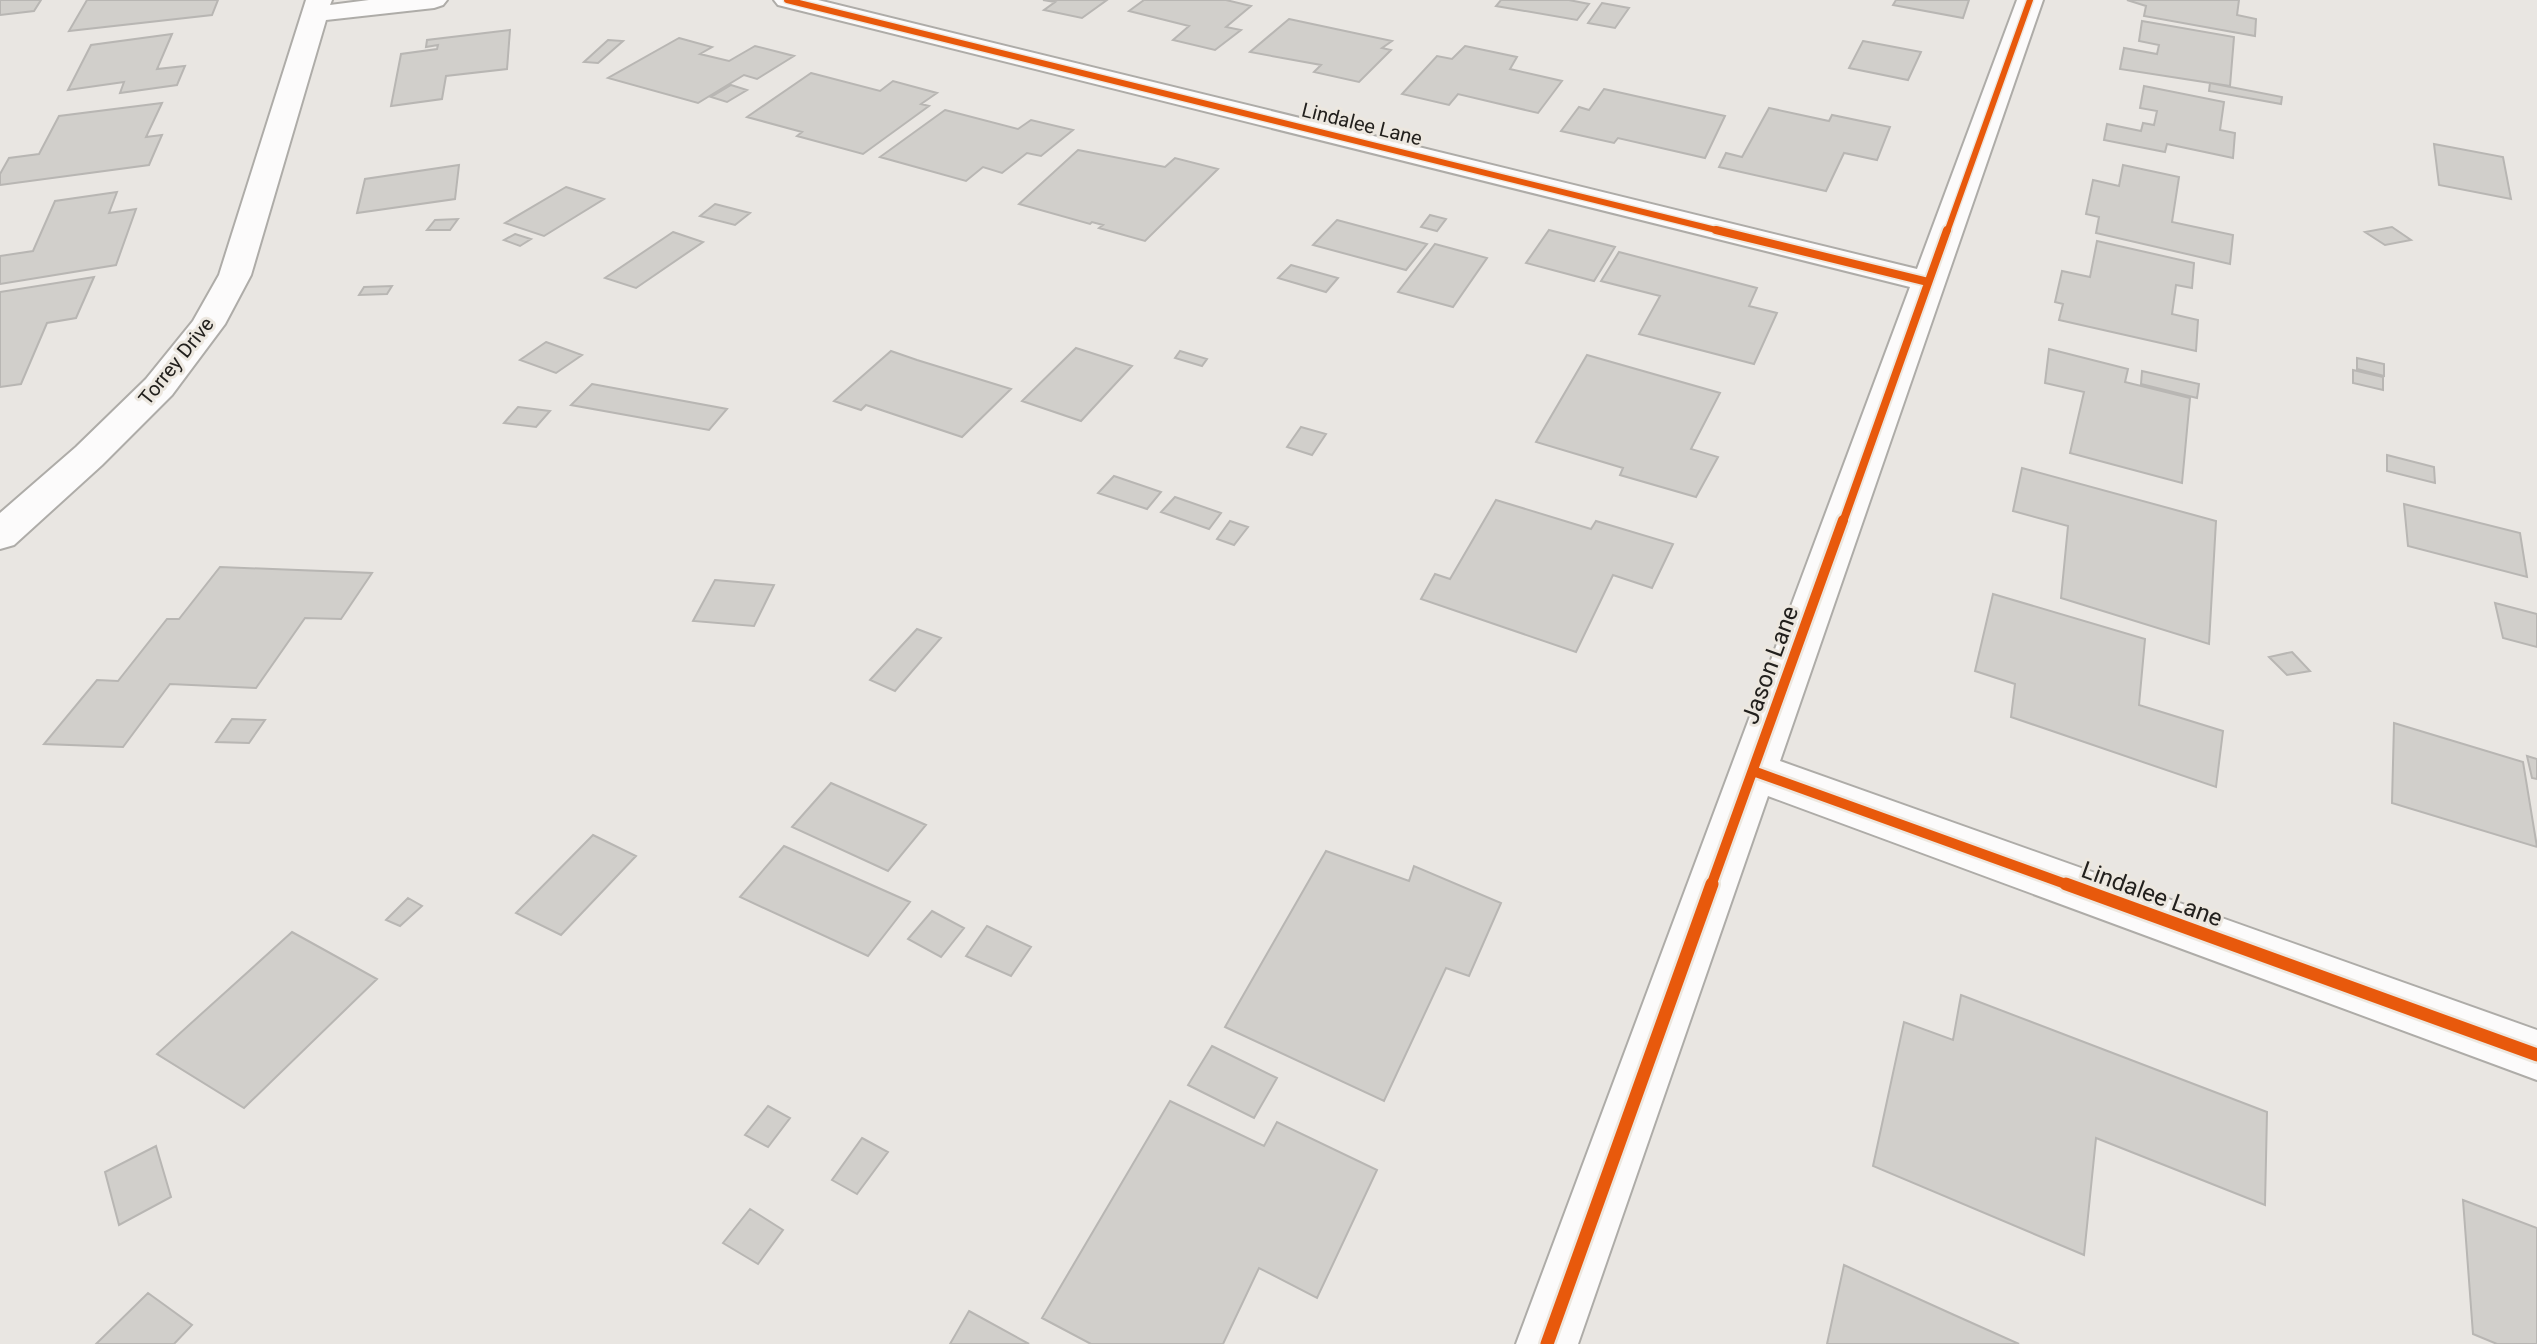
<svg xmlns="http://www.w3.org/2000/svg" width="2537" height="1344" font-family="Roboto,sans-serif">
<rect width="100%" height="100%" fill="#e9e6e2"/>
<path fill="#d1cfcb" stroke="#b8b6b3" stroke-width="2" d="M 0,0 L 41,0 L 34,11 L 0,15 Z
M 87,0 L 218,0 L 212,15 L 69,31 Z
M 1043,0 L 1107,0 L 1082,18 L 1044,10 L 1055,2 Z
M 1144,0 L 1226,0 L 1251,6 L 1226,27 L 1241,30 L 1215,50 L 1173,40 L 1189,26 L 1129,11 Z
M 1501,0 L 1569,0 L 1589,4 L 1577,20 L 1496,6 Z
M 1896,0 L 1969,0 L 1963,18 L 1893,5 Z
M 2127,0 L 2239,0 L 2237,15 L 2256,19 L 2255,36 L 2144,16 L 2146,6 Z
M 1602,3 L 1629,8 L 1615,28 L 1588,23 Z
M 1289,19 L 1392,41 L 1382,48 L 1391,50 L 1359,82 L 1314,72 L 1321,65 L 1250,52 Z
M 2142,21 L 2234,37 L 2230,86 L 2120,69 L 2124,48 L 2157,54 L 2159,45 L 2139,41 Z
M 510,30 L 507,69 L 446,76 L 442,99 L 391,106 L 401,54 L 437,49 L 438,45 L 426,47 L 427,40 Z
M 172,34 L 157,69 L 185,66 L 177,85 L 120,93 L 124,82 L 68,90 L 91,45 Z
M 679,38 L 712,47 L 700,54 L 729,61 L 755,46 L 794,56 L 757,79 L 744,75 L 698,103 L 608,78 Z
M 608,40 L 623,41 L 598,63 L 584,62 Z
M 1863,41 L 1921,52 L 1908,80 L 1849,68 Z
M 1465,46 L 1517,57 L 1510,69 L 1562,81 L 1538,113 L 1458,94 L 1449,105 L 1402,94 L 1437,56 L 1452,59 Z
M 811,73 L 880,91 L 893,81 L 937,93 L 921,104 L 929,106 L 863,154 L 797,136 L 802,132 L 747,117 Z
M 2210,83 L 2282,97 L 2281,104 L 2209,91 Z
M 731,85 L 747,90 L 727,102 L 711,97 Z
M 2144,86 L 2224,102 L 2220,130 L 2235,133 L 2233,158 L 2167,144 L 2165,152 L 2104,140 L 2107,124 L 2141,131 L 2143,123 L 2154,125 L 2157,111 L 2140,108 Z
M 1604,89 L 1725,116 L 1705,158 L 1618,138 L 1614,143 L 1561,131 L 1579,107 L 1589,110 Z
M 162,103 L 146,137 L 162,135 L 149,165 L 0,185 L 0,174 L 9,158 L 39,154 L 59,116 Z
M 1769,108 L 1829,121 L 1832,115 L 1890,127 L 1877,160 L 1844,153 L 1826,191 L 1719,167 L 1726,153 L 1742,157 Z
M 945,110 L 1018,129 L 1031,120 L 1073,130 L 1041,156 L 1027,153 L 1002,173 L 983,167 L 966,181 L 880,157 Z
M 2434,144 L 2503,157 L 2511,199 L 2439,185 Z
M 1078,150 L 1165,167 L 1175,158 L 1218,169 L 1145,241 L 1099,228 L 1103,225 L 1092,222 L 1090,224 L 1019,204 Z
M 459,165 L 455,199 L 357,213 L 365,179 Z
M 2123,165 L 2179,177 L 2172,222 L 2233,235 L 2230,264 L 2096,233 L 2099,217 L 2086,214 L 2093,180 L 2119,186 Z
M 566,187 L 604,199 L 544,236 L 505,223 Z
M 117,192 L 109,213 L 136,209 L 116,265 L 0,284 L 0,256 L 33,251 L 55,201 Z
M 715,204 L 750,213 L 735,225 L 700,216 Z
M 1430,215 L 1446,219 L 1437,231 L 1421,227 Z
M 458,219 L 450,230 L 427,230 L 435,220 Z
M 1337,220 L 1427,244 L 1406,270 L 1313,245 Z
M 2392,227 L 2411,240 L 2385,245 L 2365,232 Z
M 1549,230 L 1615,247 L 1594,281 L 1526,263 Z
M 673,232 L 703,242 L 636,288 L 605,278 Z
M 515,234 L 531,239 L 520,246 L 504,240 Z
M 2097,241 L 2194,263 L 2192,288 L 2176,285 L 2172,314 L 2198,320 L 2196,351 L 2059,320 L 2063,304 L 2055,302 L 2062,271 L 2090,277 Z
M 1435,244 L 1487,258 L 1453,307 L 1398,292 Z
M 1619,252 L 1757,288 L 1749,306 L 1777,313 L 1754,364 L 1639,334 L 1660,296 L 1601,281 Z
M 1291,265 L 1338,278 L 1326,292 L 1278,278 Z
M 94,277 L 76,318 L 47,323 L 21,384 L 0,387 L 0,292 Z
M 392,286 L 387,294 L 359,295 L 364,287 Z
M 546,342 L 582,355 L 556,373 L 520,360 Z
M 1076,348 L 1132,366 L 1081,421 L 1022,401 Z
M 2049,349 L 2128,369 L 2125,382 L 2190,398 L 2182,483 L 2070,453 L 2084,392 L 2045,383 Z
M 891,351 L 917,360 L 1011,389 L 962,437 L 866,405 L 861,410 L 834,401 Z
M 1180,351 L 1207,359 L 1202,366 L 1175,358 Z
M 1587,355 L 1720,393 L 1691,449 L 1718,457 L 1696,497 L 1620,475 L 1623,468 L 1536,442 Z
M 2357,358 L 2384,364 L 2384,376 L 2357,369 Z
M 2353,370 L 2383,377 L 2383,390 L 2353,383 Z
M 2142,371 L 2199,384 L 2197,398 L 2141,384 Z
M 592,384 L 727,409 L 709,430 L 571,405 Z
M 518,407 L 550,411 L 536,427 L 504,423 Z
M 1301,427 L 1326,434 L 1312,455 L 1287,447 Z
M 2387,455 L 2434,467 L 2435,483 L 2387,471 Z
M 2022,468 L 2216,521 L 2209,644 L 2061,598 L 2068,526 L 2013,511 Z
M 1114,476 L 1161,492 L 1147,509 L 1098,493 Z
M 1175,497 L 1221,513 L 1209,529 L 1161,512 Z
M 1496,500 L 1591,529 L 1596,521 L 1673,544 L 1652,588 L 1613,575 L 1576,652 L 1421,599 L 1435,574 L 1450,579 Z
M 2404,504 L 2520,533 L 2527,577 L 2408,546 Z
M 1230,521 L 1248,527 L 1234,545 L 1217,539 Z
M 220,567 L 372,573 L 341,619 L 305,618 L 256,688 L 170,684 L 123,747 L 44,744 L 97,680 L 118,681 L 167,619 L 179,619 Z
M 715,580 L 774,585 L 754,626 L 693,621 Z
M 1993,594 L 2145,639 L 2139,705 L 2223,731 L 2216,787 L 2011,717 L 2015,684 L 1975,671 Z
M 2495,603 L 2537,614 L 2537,647 L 2503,638 Z
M 917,629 L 941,638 L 895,691 L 870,680 Z
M 2292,652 L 2310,671 L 2287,675 L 2269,657 Z
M 232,719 L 265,720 L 249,743 L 216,742 Z
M 2394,723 L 2523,762 L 2537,847 L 2392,803 Z
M 2527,756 L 2537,759 L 2537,779 L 2532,778 Z
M 831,783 L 926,825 L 888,871 L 792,827 Z
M 593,835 L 636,856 L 561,935 L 516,913 Z
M 784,846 L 910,902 L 868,956 L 740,897 Z
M 1326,851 L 1409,881 L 1414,866 L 1501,903 L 1469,976 L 1446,968 L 1384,1101 L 1225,1027 Z
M 408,898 L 422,906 L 400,926 L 386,920 Z
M 932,911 L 964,928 L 941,957 L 908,939 Z
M 987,926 L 1031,947 L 1011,976 L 966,956 Z
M 292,932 L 377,979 L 244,1108 L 157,1054 Z
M 1961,995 L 2267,1112 L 2265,1205 L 2096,1138 L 2084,1255 L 1873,1166 L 1904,1022 L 1953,1040 Z
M 1212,1046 L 1277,1078 L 1254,1118 L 1188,1085 Z
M 1170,1101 L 1264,1146 L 1277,1122 L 1377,1170 L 1317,1298 L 1259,1268 L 1223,1344 L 1091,1344 L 1042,1318 Z
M 768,1106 L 790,1118 L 768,1147 L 745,1135 Z
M 862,1138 L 888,1152 L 857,1194 L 832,1180 Z
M 156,1146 L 171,1197 L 119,1225 L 105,1172 Z
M 2463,1200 L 2537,1228 L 2537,1344 L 2497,1344 L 2473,1334 Z
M 750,1209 L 783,1230 L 758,1264 L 723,1243 Z
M 1844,1265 L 1952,1314 L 2019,1344 L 1827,1344 Z
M 148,1293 L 192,1325 L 174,1344 L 96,1344 Z
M 969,1311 L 1029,1344 L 950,1344 Z"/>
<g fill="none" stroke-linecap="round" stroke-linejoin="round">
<defs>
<path id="street" d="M 306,0 L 332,0 L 330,5 L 369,0 L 447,0 L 443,5 L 434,8 L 326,20 L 251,275 L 225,324 L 172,395 L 102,465 L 14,545 L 0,549 L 0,513 L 76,447 L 146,379 L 193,321 L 219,275 Z
M 774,0 L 818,0 L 1917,269 L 2017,0 L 2043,0 L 1780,761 L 2537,1030 L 2537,1080 L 1768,796 L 1578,1344 L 1516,1344 L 1910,287 L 778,5 Z"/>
</defs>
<use href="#street" stroke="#aeaca8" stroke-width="4"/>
<use href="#street" fill="#fcfbfb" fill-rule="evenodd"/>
<defs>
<path id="cycleway-far3" d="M 787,0 L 1724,232
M 1947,232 L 2030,0"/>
<path id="cycleway-far2" d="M 1716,230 L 1928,282
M 1843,522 L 1947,230"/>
<path id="cycleway-far1" d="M 1753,771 L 2071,886
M 1711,886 L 1843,520"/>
<path id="cycleway" d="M 2066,884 L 2537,1055
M 1547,1344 L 1712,884"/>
</defs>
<use href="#cycleway-far3" stroke="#ece7df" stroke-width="9"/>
<use href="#cycleway-far2" stroke="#ece7df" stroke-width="12"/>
<use href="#cycleway-far1" stroke="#ece7df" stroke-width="15"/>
<use href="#cycleway" stroke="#ece7df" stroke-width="18"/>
<use href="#cycleway-far3" stroke="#e8590c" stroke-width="6"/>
<use href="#cycleway-far2" stroke="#e8590c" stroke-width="8"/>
<use href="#cycleway-far1" stroke="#e8590c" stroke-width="10"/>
<use href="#cycleway" stroke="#e8590c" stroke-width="13"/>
</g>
<g text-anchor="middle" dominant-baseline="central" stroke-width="6" stroke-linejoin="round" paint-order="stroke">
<g font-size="20" fill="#22201d" stroke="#ece7df">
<text transform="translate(1362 124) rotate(14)">Lindalee Lane</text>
<text transform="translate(176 361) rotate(-51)">Torrey Drive</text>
</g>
<g font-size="24" fill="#22201d" stroke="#ece7df">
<text transform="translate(1770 665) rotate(-70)">Jason Lane</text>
<text transform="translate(2152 894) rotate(20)">Lindalee Lane</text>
</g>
</g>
</svg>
